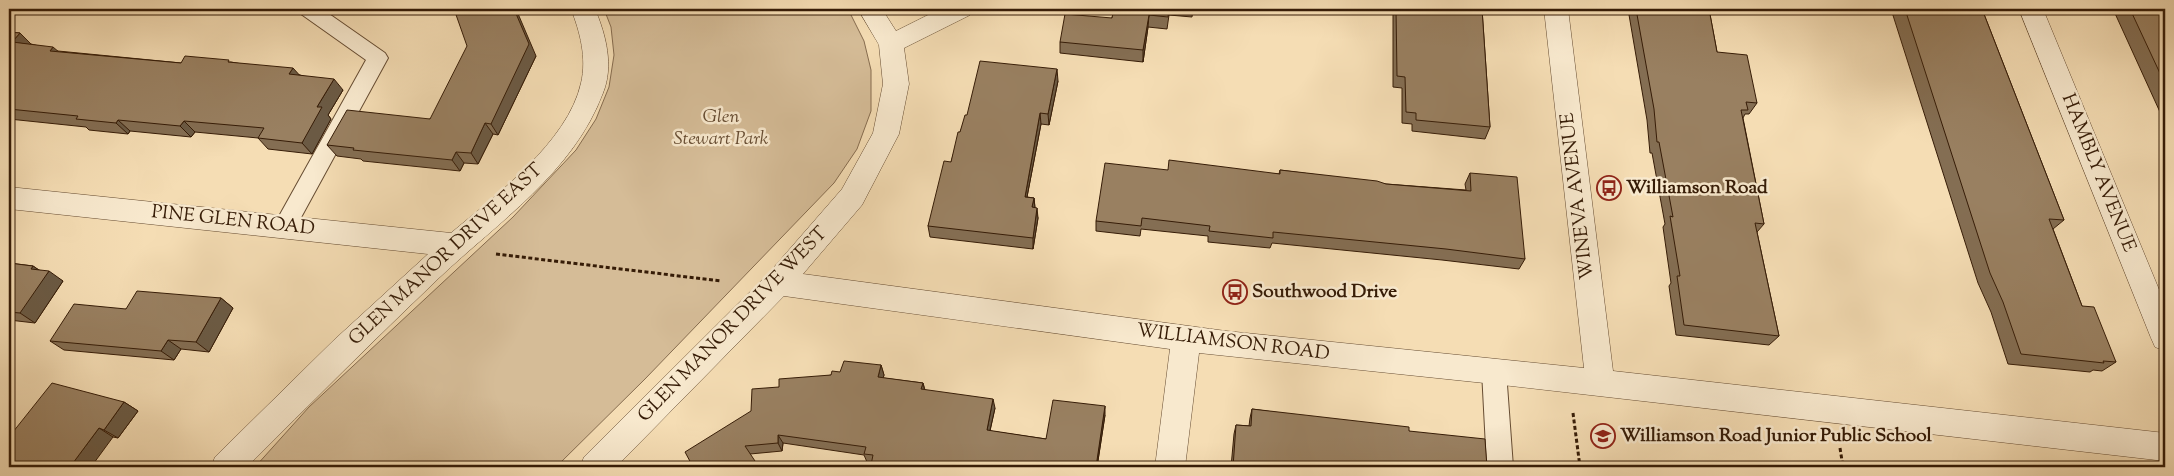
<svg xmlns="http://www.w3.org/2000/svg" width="2174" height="476" font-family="'Sorts Mill Goudy',serif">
<rect width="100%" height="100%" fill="#f5ddb4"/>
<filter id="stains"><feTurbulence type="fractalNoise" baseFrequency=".004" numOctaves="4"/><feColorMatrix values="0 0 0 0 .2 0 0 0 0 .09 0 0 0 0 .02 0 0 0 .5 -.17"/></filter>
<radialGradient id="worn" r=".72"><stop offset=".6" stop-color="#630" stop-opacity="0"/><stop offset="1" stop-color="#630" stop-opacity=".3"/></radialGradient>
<path fill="#d5bc97" stroke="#866c4f" d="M 604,9 L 848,9 L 864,41 L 871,70 L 871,111 L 857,149 L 834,183 L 645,379 L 556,467 L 255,467 L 309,407 L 513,217 L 576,150 L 596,119 L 609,87 L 614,55 L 611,27 Z"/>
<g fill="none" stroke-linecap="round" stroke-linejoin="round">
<defs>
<path id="service" d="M 298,9 L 322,9 L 385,53 L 388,58 L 292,234 L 284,236 L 276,234 L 273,227 L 366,60 L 301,14 Z
M 1494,360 L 1503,363 L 1506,371 L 1513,467 L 1487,467 L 1482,371 L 1485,363 Z"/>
<path id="minor" d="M 571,9 L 595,9 C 606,35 614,66 603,93 C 573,173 498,222 439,278 C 374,340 310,404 247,467 L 211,467 L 215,457 L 334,340 L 428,254 L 9,209 L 9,187 L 451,233 C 495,196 568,142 581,83 C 587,58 580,32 571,9 Z
M 858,9 L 882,9 L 896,31 L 940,9 L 973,9 L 970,15 L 904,48 L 909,84 L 899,134 L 862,205 L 803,274 L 1226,331 L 1584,368 L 1544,9 L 1568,9 L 1613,371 L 2165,433 L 2165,461 L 1494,384 L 1199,353 L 1185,467 L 1155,467 L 1170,349 L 784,296 L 616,467 L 580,467 L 584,457 L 768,274 L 842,189 L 873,133 L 883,84 L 879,45 Z
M 2019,9 L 2043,9 L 2165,304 L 2165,351 L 2155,347 L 2151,338 Z"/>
</defs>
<use href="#service" stroke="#664c32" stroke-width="2"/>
<use href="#minor" stroke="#664c32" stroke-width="1"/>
<path stroke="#361c07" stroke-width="3" stroke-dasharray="4 2.5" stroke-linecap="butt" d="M 496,254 L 721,281
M 1573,413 L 1580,467
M 1840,448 L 1843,467
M 1976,464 L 1979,467"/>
<use href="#service" fill="#f8e9ce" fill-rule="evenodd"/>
<use href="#minor" fill="#f8e9ce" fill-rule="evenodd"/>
</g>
<path fill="#846e53" stroke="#361c07" d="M 1111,9 L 1193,9 L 1192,17 L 1169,15 L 1167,29 L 1148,27 L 1143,62 L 1060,53 L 1060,42 L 1112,18 L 1114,9 Z
M 1393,9 L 1482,9 L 1490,127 L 1485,139 L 1412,131 L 1412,124 L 1402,123 L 1402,88 L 1393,87 Z
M 1628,9 L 1709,9 L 1717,52 L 1757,103 L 1749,114 L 1745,114 L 1743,118 L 1764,224 L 1757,232 L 1779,336 L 1769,345 L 1676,335 L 1669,286 L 1671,283 L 1663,227 L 1665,224 L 1652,153 L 1650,153 L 1647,120 Z
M 1891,9 L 1982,9 L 2064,220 L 2053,229 L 2082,306 L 2116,362 L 2102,371 L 2093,370 L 2090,372 L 2008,364 L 1991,312 L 1978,283 Z
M 2113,9 L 2165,9 L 2165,123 Z
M 9,32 L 20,33 L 31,44 L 58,51 L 181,63 L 231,62 L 300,75 L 343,90 L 328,115 L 331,119 L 312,154 L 268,149 L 258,138 L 195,132 L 191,137 L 130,131 L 128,134 L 89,130 L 86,127 L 9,119 Z
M 536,56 L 498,135 L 493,134 L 478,164 L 464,163 L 460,171 L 363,161 L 361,159 L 337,156 L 327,145 L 430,119 Z
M 1058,81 L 1049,125 L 1041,124 L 1027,197 L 1034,198 L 1035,208 L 1038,218 L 1033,249 L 930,237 L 928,226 L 951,162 L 960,132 L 967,115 Z
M 1168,170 L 1279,174 L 1280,170 L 1386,184 L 1466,190 L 1465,184 L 1470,173 L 1525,259 L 1519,269 L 1442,260 L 1272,243 L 1270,248 L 1208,242 L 1208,236 L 1141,229 L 1140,236 L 1096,231 L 1096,221 Z
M 9,263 L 33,266 L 39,270 L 63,281 L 35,323 L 9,320 Z
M 221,298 L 233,308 L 209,352 L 181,349 L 174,360 L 64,350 L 50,341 L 126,309 Z
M 881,365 L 884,375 L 883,378 L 923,383 L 925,390 L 995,408 L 990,431 L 1046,439 L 1105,415 L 1097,467 L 872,467 L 871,465 L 871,463 L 867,462 L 864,455 L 783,443 L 782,451 L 750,454 L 692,465 L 779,387 L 831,375 Z
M 124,402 L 138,411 L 118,438 L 113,437 L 9,467 Z
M 1252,409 L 1409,431 L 1487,467 L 1231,467 L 1234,434 L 1236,425 L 1249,426 L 1250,418 Z"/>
<path fill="#6b5a44" stroke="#361c07" d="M 514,9 L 516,9 L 536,56 L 498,135 L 491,124 Z
M 1149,15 L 1148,27 L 1143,62 L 1143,50 Z
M 20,33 L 32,45 L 12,42 Z
M 53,47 L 66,58 L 50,51 Z
M 293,68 L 303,79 L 289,74 Z
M 1057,69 L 1058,81 L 1049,125 L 1048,114 Z
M 334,79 L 343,90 L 328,115 L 331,119 L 312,154 L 302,143 L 317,107 Z
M 1040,113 L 1041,124 L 1025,207 L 1025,197 Z
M 118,120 L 130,131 L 128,134 L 116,123 Z
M 184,121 L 195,132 L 191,137 L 180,126 Z
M 485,123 L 493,134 L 478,164 L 471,153 Z
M 456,152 L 464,163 L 460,171 L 452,160 Z
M 1034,198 L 1035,208 L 1032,207 Z
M 1037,208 L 1038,218 L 1033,249 L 1033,238 Z
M 33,266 L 46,275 L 49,271 L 63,281 L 35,323 L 20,313 L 31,269 Z
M 221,298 L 233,308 L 209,352 L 196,342 Z
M 168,340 L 181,349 L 174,360 L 161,351 Z
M 881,365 L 884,375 L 881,386 L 878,377 Z
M 923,383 L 925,392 L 921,389 Z
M 993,399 L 995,408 L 988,439 L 987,430 Z
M 124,402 L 138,411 L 118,438 L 104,430 Z
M 1105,406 L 1105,415 L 1097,467 L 1096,467 Z
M 99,428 L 113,437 L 91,467 L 70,467 Z
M 778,435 L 783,443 L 782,451 L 778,443 Z"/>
<path fill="#998061" stroke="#361c07" d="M 454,9 L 514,9 L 529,44 L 491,124 L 485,123 L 471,153 L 456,152 L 452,160 L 353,150 L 354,148 L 327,145 L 347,110 L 430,119 L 467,46 Z
M 1114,9 L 1169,9 L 1168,17 L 1149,15 L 1143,50 L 1060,42 L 1065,14 L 1112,18 Z
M 1396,9 L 1482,9 L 1490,127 L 1416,120 L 1416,113 L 1406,112 L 1405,77 L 1397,76 Z
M 1636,9 L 1709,9 L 1717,52 L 1747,55 L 1757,103 L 1746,102 L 1748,110 L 1741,110 L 1764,224 L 1755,223 L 1779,336 L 1684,325 L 1677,276 L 1680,276 L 1670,216 L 1673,217 L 1659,142 L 1657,142 L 1654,109 Z
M 1905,9 L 1982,9 L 2064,220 L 2049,219 L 2082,306 L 2094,307 L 2116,362 L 2103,361 L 2104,363 L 2021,354 L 2003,302 L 1990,273 Z
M 2130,9 L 2165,9 L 2165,84 Z
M 9,32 L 20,33 L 12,42 L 53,47 L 50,51 L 181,63 L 185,56 L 229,60 L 228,62 L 293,68 L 289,74 L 334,79 L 317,107 L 322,107 L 302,143 L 258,138 L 264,128 L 184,121 L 180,126 L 118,120 L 116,123 L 76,119 L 78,116 L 9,109 Z
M 980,61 L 1057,69 L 1048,114 L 1040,113 L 1025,197 L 1034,198 L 1032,207 L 1037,208 L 1033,238 L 928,226 L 944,161 L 951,162 L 958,132 L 960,132 L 965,115 L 967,115 Z
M 1169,160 L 1280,174 L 1280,170 L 1377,181 L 1386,184 L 1471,191 L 1470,173 L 1517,177 L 1525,259 L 1446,249 L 1273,232 L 1273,238 L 1209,231 L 1210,226 L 1142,218 L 1141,226 L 1096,221 L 1105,163 L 1168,170 Z
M 9,263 L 33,266 L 31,269 L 49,271 L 20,313 L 9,312 Z
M 137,291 L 221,298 L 196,342 L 168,340 L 161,351 L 50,341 L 74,304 L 126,309 Z
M 844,361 L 881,365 L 878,377 L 923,383 L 921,389 L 993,399 L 987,430 L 1046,439 L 1053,400 L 1105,406 L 1096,467 L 886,467 L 871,465 L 873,455 L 864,454 L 866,447 L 778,435 L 778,443 L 745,446 L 759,467 L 688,467 L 692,465 L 685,452 L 751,411 L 752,389 L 779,387 L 779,379 L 831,375 L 832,371 L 840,372 Z
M 52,383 L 124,402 L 104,430 L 99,428 L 70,467 L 9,467 L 9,437 Z
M 1252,409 L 1409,427 L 1409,431 L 1485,439 L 1487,467 L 1233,467 L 1236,425 L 1251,426 Z"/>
<defs>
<symbol id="bus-ring" viewBox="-11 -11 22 22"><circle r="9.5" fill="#f8e9ce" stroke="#8f2418" stroke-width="1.5"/><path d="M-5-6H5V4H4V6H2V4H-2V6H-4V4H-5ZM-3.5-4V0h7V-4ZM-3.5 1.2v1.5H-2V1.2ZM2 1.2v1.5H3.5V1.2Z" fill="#8f2418"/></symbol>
<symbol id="school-ring" viewBox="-11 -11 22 22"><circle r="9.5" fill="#f8e9ce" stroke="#8f2418" stroke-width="1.5"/><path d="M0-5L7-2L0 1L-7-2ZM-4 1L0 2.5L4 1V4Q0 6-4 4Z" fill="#8f2418"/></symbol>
</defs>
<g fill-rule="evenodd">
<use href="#bus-ring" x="1595" y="174" width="28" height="28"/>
<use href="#bus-ring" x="1221" y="278" width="28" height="28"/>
<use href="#school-ring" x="1589" y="422" width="28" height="28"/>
</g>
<g text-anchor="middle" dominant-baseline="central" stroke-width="5" stroke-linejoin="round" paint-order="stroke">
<g font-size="19" font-style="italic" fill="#664c32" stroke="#f8e9ce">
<text x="721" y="117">Glen<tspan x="721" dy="22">Stewart Park</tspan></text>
</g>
<g font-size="19" fill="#361c07" stroke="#f8e9ce">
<text transform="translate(2098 173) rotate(68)">HAMBLY AVENUE</text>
<text transform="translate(1578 196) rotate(-97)">WINEVA AVENUE</text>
<text transform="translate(233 221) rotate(6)">PINE GLEN ROAD</text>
<text transform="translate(446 255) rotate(-43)">GLEN MANOR DRIVE EAST</text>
<text transform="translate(733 325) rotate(-46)">GLEN MANOR DRIVE WEST</text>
<text transform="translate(1233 343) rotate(7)">WILLIAMSON ROAD</text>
</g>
<g font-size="19" font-weight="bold" fill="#361c07" stroke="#f8e9ce" text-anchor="start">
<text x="1626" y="188">Williamson Road</text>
<text x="1252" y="292">Southwood Drive</text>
<text x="1620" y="436">Williamson Road Junior Public School</text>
</g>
</g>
<rect width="2174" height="476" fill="none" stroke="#f5ddb4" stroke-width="30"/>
<rect x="10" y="10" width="2154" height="456" fill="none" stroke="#361c07" stroke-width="2.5"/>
<rect x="15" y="15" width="2144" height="446" fill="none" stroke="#361c07"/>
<rect width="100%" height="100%" filter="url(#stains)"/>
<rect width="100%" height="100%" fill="url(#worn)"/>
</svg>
